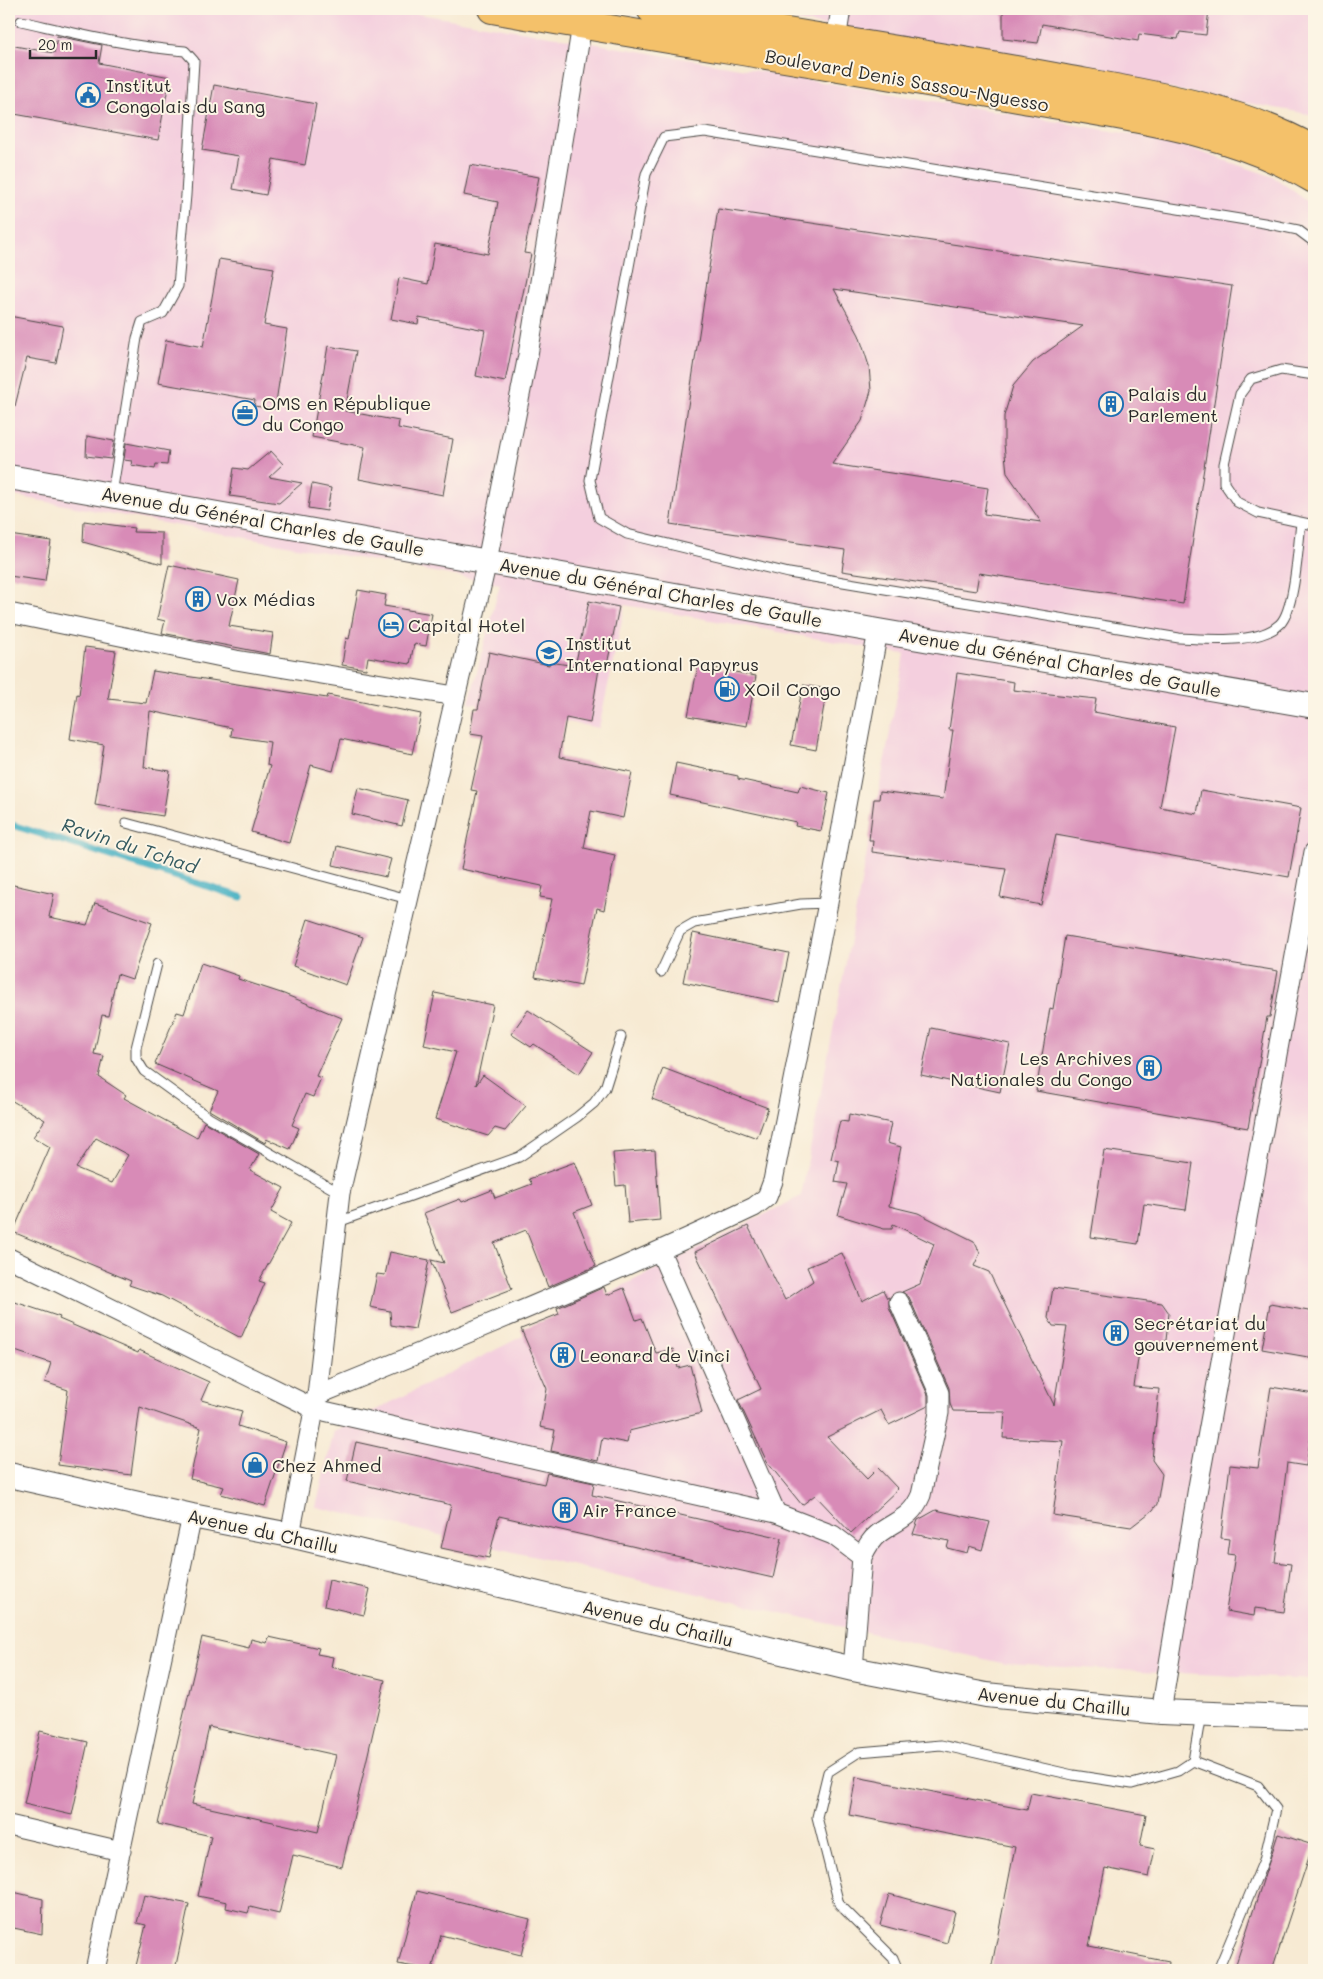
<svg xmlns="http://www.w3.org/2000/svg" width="1323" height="1979" font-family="Mali,sans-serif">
<rect width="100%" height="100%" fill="#fcf5e5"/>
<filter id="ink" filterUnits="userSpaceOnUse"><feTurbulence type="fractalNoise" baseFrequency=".02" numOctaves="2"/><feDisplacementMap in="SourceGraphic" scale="10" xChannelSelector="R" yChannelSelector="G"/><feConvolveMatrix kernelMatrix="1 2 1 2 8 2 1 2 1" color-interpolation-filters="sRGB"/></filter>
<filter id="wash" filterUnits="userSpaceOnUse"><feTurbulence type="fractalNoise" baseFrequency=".0096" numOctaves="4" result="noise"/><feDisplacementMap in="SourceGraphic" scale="20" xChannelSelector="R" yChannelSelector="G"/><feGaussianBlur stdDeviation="1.12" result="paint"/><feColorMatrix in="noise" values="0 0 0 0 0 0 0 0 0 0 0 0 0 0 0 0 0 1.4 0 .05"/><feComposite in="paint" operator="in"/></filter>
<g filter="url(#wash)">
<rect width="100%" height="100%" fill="#f7ead3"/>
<path fill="#f4cfde" d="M 9,9 L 390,9 L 1165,140 L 1274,177 L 1314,206 L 1314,1680 L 1006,1664 L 316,1507 L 334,1431 L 801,1196 L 905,654 L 625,605 L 599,728 L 469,703 L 500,584 L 9,495 Z
M 732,9 L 1314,9 L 1314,115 Z"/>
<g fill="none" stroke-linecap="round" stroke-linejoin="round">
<path stroke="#45b0c3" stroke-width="7" d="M 9,824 L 241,897"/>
</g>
<g id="blocks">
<path fill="#d88bb7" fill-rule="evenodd" d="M 1003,9 L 1209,9 L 1206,35 L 1180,32 L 1178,39 L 1139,34 L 1138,41 L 1042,24 L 1038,43 L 1003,39 Z
M 57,36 L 102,45 L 99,63 L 170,77 L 158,140 L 9,113 L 9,45 L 54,53 Z
M 214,85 L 316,104 L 305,165 L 273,159 L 266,195 L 233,189 L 239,156 L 202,150 Z
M 470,165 L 539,177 L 524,253 L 531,254 L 505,382 L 476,376 L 485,330 L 419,317 L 418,324 L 391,319 L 399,278 L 428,284 L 435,244 L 488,254 L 498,202 L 464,195 Z
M 718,209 L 1232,286 L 1183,604 L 979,573 L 976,591 L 842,571 L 845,550 L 670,524 ZM 834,289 L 1083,326 L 1033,362 L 1013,386 L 1004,416 L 1004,444 L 1007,473 L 1041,522 L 984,514 L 988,488 L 832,464 L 862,421 L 871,391 L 869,366 L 859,335 Z
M 219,259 L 274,268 L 264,325 L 287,329 L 275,409 L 254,406 L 255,400 L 158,383 L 166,340 L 203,347 Z
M 9,316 L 63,326 L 56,363 L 27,358 L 15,406 L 9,405 Z
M 328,346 L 356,351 L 345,411 L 399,421 L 398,428 L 453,439 L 443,495 L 359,479 L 365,447 L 312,437 Z
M 87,436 L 114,441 L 111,459 L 86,456 Z
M 126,443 L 169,451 L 167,465 L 156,464 L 155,469 L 131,465 L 132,461 L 124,460 Z
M 271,451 L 283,464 L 269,477 L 302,483 L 279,503 L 230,496 L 234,468 L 248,470 Z
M 312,484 L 331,488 L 327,511 L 308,508 Z
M 84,521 L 134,528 L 133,532 L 162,533 L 162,564 L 83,542 Z
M 9,535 L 51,541 L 45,581 L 9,576 Z
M 169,565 L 239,580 L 229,626 L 273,633 L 270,654 L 162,633 L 165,621 L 157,619 Z
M 358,590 L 386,595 L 384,606 L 432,614 L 426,646 L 414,644 L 410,664 L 368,657 L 366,669 L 342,665 L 346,638 L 349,639 Z
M 589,601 L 619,607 L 607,665 L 600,663 L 590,723 L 566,718 L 559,757 L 632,772 L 623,818 L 591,811 L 584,848 L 615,855 L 604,910 L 597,908 L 581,986 L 535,977 L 552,899 L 540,897 L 542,886 L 461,869 L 477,791 L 471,790 L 483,736 L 470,734 L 474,709 L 478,709 L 489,652 L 549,665 L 550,662 L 575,666 Z
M 85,647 L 116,651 L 108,699 L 146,703 L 153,671 L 327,698 L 328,695 L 421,714 L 412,754 L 341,739 L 333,771 L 311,765 L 289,843 L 251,832 L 270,766 L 267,765 L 270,742 L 231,736 L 232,728 L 150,711 L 144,767 L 170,771 L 163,816 L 95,805 L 104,745 L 70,739 L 77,694 L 79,695 Z
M 698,665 L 756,676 L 747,726 L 688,716 Z
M 957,673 L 1014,682 L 1013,690 L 1096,699 L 1094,712 L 1175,727 L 1160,807 L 1197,814 L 1201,790 L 1301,808 L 1289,877 L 1056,835 L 1041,905 L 1000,897 L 1006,869 L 872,852 L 873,840 L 869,840 L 874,799 L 879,799 L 880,791 L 943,799 L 953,730 L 949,730 Z
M 803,685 L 827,689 L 816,750 L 791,745 Z
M 676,763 L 738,776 L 738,779 L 798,792 L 800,786 L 829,793 L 821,831 L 795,826 L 796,822 L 670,795 Z
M 358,788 L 408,800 L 402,826 L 352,814 Z
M 337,846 L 391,859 L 386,877 L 333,865 Z
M 9,884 L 54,894 L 49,917 L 87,925 L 95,903 L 152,923 L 132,979 L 117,974 L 108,1016 L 102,1015 L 94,1054 L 104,1056 L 99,1077 L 126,1095 L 124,1098 L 197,1138 L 204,1122 L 259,1154 L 250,1170 L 284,1188 L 271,1212 L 291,1223 L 259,1281 L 265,1283 L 241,1338 L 162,1296 L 129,1285 L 131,1281 L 13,1232 L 50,1147 L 33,1137 L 45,1120 L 9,1099 ZM 96,1138 L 128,1155 L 112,1183 L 76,1168 Z
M 308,919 L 363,937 L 346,985 L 293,966 Z
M 693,933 L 789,953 L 779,1002 L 683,982 Z
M 1065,936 L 1278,971 L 1270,1017 L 1267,1017 L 1248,1128 L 1036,1091 L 1050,1008 L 1053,1009 Z
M 201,963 L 239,976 L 238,979 L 284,994 L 342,1018 L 316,1076 L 321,1078 L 313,1097 L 305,1094 L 292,1125 L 299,1128 L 290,1149 L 266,1139 L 265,1143 L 209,1110 L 218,1091 L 155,1064 L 177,1012 L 184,1014 Z
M 435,993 L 493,1005 L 476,1085 L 483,1075 L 526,1106 L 505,1131 L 495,1128 L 488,1136 L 435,1119 L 456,1052 L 424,1045 Z
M 528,1010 L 593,1052 L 579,1074 L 534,1044 L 531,1047 L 511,1034 Z
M 931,1028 L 1010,1044 L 1000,1092 L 921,1075 Z
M 663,1068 L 768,1108 L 757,1138 L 652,1099 Z
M 849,1114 L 891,1123 L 887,1143 L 901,1147 L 889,1206 L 918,1213 L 974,1241 L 980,1253 L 974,1266 L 989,1272 L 1054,1405 L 1067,1327 L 1053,1326 L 1048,1318 L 1053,1288 L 1162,1303 L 1169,1313 L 1166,1340 L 1155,1347 L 1140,1345 L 1134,1387 L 1159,1389 L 1152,1460 L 1162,1474 L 1157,1504 L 1153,1510 L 1131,1527 L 1053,1515 L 1063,1441 L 1003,1438 L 1005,1412 L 953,1411 L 950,1404 L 949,1388 L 909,1297 L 902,1292 L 920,1284 L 934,1244 L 893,1224 L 892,1229 L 884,1229 L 838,1215 L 847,1184 L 835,1182 L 839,1161 L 831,1159 L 840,1121 L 848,1122 Z
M 655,1150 L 660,1220 L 628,1223 L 625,1185 L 616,1186 L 613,1153 Z
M 1104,1150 L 1193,1163 L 1186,1210 L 1144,1204 L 1138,1244 L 1091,1237 Z
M 575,1162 L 592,1205 L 574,1212 L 596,1266 L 548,1287 L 526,1230 L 494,1243 L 512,1289 L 452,1312 L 431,1260 L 444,1263 L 424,1213 L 460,1199 L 462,1202 L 492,1190 L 495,1198 L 532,1184 L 529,1179 Z
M 748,1226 L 785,1300 L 813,1281 L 807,1267 L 842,1253 L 862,1301 L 883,1290 L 887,1298 L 889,1297 L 889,1307 L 928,1395 L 928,1406 L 889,1425 L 881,1410 L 827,1437 L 867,1479 L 878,1468 L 898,1489 L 851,1533 L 815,1495 L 802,1505 L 767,1462 L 738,1400 L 761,1389 L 695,1252 Z
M 390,1252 L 429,1260 L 415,1329 L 391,1325 L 390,1311 L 370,1307 L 377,1274 L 385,1275 Z
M 604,1287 L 607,1295 L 624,1288 L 636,1320 L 642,1318 L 656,1353 L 673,1349 L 678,1368 L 690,1365 L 702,1413 L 629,1431 L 627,1443 L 602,1438 L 598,1461 L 551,1451 L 555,1430 L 540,1427 L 547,1389 L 521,1329 L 559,1314 L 557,1308 Z
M 9,1300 L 60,1317 L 59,1319 L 138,1353 L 139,1350 L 209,1382 L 201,1400 L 242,1411 L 238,1426 L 286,1442 L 265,1506 L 221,1494 L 224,1487 L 190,1479 L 201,1428 L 140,1407 L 131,1475 L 58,1465 L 68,1390 L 45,1382 L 51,1363 L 9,1349 Z
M 1270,1304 L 1314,1312 L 1314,1358 L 1262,1349 Z
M 1271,1387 L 1314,1394 L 1314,1418 L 1306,1466 L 1287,1463 L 1275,1562 L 1291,1564 L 1284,1612 L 1255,1608 L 1254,1616 L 1226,1611 L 1235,1555 L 1227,1554 L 1229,1539 L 1221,1538 L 1230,1465 L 1258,1468 Z
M 356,1442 L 544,1484 L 547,1473 L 594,1483 L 592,1495 L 782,1538 L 773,1578 L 499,1516 L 489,1558 L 441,1548 L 451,1505 L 347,1481 Z
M 936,1510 L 990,1522 L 982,1550 L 969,1546 L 967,1553 L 947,1548 L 949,1541 L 913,1534 L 918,1520 Z
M 329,1580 L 370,1589 L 364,1615 L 324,1606 Z
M 202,1637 L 249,1648 L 251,1639 L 267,1643 L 269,1637 L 319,1648 L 317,1654 L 333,1657 L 331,1667 L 385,1680 L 342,1867 L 293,1855 L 279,1914 L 250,1907 L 248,1913 L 226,1908 L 227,1902 L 198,1896 L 211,1836 L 158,1824 ZM 209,1727 L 336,1755 L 318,1832 L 192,1804 Z
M 40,1731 L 88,1742 L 72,1815 L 24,1804 Z
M 856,1777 L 1027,1810 L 1031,1793 L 1146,1815 L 1140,1846 L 1155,1849 L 1149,1877 L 1105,1868 L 1089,1946 L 1169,1962 L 1168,1970 L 991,1970 L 1015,1847 L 849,1815 Z
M 1278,1834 L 1313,1845 L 1272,1970 L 1234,1970 Z
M 9,1891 L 43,1899 L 42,1934 L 9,1927 Z
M 417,1891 L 530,1919 L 521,1955 L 441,1935 L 432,1970 L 398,1964 Z
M 889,1894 L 955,1912 L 947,1943 L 880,1925 Z
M 144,1895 L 189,1904 L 175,1970 L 135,1970 L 146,1925 L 137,1923 Z"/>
</g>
</g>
<g filter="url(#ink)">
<use href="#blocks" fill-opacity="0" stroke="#4a4844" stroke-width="1"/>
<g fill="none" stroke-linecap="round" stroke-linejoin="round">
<defs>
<path id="service" d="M 21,21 C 75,33 130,47 185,51 L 194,61 L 186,195 L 178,286 L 163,313 L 142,322 L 137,338 L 112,494
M 1314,375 L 1281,370 L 1251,379 L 1240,394 L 1224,464 L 1224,483 L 1237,502 L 1258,513 L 1314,525
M 1301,523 C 1298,546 1295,609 1280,624 C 1258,645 1207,639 1179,638 L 789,573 L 627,534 L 599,518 L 590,480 L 646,174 L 664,137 L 705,132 L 1264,223 L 1298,230 L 1314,242
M 126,823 L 408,899
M 157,964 L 136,1048 L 136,1058 L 144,1071 L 209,1118 L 340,1193
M 661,972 L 680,931 L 694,923 L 801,904 L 828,903
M 338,1222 L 519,1157 L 577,1117 L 594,1103 L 605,1088 L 621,1037
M 1193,1761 L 1258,1786 L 1276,1809 L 1264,1860 L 1218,1970
M 898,1970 L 893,1958 L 839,1904 L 817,1817 L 828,1772 L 859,1752 L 941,1745 L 1073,1775 L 1132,1784 L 1178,1771 L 1193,1761 L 1201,1714"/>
<path id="minor" d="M 836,40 L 841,9
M 9,613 L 236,660 L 455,696
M 660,1251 L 776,1513
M 9,1258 L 315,1409 L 776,1513 L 833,1535 L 862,1557
M 317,1395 C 464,1335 611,1275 754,1207 L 767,1197 L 773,1181 L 828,903 L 878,631
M 290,1535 L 317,1395 L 340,1193 L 487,561 L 528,355 L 582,25
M 853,1669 L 862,1557 C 866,1549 870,1540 878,1534 C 896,1520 911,1519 921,1495 L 939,1413 L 939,1393 L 899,1302
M 1161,1712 L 1198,1487 L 1314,852
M 9,1825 L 121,1851
M 95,1970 L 192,1516"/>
<path id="tertiary" d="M 9,477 L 878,631 L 1314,706
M 9,1475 L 192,1516 L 290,1535 L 853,1669 L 986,1695 L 1161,1712 L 1314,1718"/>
<path id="primary" d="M 492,9 C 667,40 843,66 1018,98 C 1118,116 1225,126 1314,179
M 651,9 C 789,34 927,53 1065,79 C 1149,94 1238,107 1314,150"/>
</defs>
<use href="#service" stroke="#4a4844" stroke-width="11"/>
<use href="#minor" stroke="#4a4844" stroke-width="21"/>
<use href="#tertiary" stroke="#4a4844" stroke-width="26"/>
<use href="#primary" stroke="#4a4844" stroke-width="30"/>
<use href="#service" stroke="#fff" stroke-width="9"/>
<use href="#minor" stroke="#fff" stroke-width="19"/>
<use href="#tertiary" stroke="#fff" stroke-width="24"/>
<use href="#primary" stroke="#f4c16b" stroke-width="28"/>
</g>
</g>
<defs>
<symbol id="civic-ring" viewBox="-11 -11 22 22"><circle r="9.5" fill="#fcf5e5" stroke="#1f6fb2" stroke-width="1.5"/><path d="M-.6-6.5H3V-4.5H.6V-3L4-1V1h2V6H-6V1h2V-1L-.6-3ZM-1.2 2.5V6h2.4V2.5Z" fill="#1f6fb2"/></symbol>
<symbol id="building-ring" viewBox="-11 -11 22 22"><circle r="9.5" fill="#fcf5e5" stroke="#1f6fb2" stroke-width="1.5"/><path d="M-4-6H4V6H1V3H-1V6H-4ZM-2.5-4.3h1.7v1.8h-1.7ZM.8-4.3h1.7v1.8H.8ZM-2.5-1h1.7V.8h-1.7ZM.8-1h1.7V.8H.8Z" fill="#1f6fb2"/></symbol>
<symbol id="office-ring" viewBox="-11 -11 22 22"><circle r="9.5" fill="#fcf5e5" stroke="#1f6fb2" stroke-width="1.5"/><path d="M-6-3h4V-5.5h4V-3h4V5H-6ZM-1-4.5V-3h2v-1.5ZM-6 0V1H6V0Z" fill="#1f6fb2"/></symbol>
<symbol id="hotel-ring" viewBox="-11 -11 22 22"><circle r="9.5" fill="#fcf5e5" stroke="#1f6fb2" stroke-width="1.5"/><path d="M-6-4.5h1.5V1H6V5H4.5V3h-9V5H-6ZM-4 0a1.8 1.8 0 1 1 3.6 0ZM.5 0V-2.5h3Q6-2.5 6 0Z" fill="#1f6fb2"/></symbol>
<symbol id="school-ring" viewBox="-11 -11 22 22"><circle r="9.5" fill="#fcf5e5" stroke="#1f6fb2" stroke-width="1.5"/><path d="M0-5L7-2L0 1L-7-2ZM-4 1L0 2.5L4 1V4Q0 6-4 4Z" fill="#1f6fb2"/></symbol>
<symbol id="fuel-ring" viewBox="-11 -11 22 22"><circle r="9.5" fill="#fcf5e5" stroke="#1f6fb2" stroke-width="1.5"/><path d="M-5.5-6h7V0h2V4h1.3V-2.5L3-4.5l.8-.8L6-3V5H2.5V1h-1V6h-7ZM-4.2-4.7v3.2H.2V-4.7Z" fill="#1f6fb2"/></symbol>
<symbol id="shop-ring" viewBox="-11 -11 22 22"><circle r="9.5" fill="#fcf5e5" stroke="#1f6fb2" stroke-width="1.5"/><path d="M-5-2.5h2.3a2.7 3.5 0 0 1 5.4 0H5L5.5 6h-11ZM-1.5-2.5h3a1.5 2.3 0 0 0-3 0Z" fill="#1f6fb2"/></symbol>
</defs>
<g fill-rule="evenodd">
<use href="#civic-ring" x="74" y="81" width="28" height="28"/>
<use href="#building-ring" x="1097" y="390" width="28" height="28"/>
<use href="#office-ring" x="231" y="399" width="28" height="28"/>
<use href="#building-ring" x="184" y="585" width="28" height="28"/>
<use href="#hotel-ring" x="377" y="611" width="28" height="28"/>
<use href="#school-ring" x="535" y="639" width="28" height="28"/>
<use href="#fuel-ring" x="713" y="675" width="28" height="28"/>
<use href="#building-ring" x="1135" y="1054" width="28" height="28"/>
<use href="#building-ring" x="1102" y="1319" width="28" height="28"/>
<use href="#building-ring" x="549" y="1341" width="28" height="28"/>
<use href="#shop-ring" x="241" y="1451" width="28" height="28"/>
<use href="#building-ring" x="551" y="1496" width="28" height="28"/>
</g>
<g text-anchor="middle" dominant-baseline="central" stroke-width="4" stroke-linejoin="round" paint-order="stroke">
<g font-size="18" fill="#2b2b2b" stroke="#fcf5e5">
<text transform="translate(907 80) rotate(10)">Boulevard Denis Sassou-Nguesso</text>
<text transform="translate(263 521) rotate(10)">Avenue du Général Charles de Gaulle</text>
<text transform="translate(661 592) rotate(10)">Avenue du Général Charles de Gaulle</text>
<text transform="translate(1060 662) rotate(10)">Avenue du Général Charles de Gaulle</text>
<text transform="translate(263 1531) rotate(12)">Avenue du Chaillu</text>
<text transform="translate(658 1623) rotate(13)">Avenue du Chaillu</text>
<text transform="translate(1054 1701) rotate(6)">Avenue du Chaillu</text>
</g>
<g font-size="18" fill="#2b2b2b" stroke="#fcf5e5" text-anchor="start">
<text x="106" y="85">Institut<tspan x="106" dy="21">Congolais du Sang</tspan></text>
<text x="1128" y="394">Palais du<tspan x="1128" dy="21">Parlement</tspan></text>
<text x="262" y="403">OMS en République<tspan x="262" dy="21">du Congo</tspan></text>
<text x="216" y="599">Vox Médias</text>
<text x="408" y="625">Capital Hotel</text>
<text x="566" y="643">Institut<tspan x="566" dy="21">International Papyrus</tspan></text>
<text x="744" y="689">XOil Congo</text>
<text x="1132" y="1058" text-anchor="end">Les Archives<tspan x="1132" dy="21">Nationales du Congo</tspan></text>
<text x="1134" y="1323">Secrétariat du<tspan x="1134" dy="21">gouvernement</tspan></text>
<text x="580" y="1355">Leonard de Vinci</text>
<text x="272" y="1465">Chez Ahmed</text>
<text x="582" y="1510">Air France</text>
</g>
<g font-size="19" font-style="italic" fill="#345a60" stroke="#fcf5e5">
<text transform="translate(130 845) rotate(18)">Ravin du Tchad</text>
</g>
</g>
<rect width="1323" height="1979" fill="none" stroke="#fcf5e5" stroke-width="30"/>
<path d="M30 50v8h66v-8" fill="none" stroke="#2b2b2b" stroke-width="2.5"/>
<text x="38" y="50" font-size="15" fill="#2b2b2b" stroke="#fcf5e5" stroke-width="4" paint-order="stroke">20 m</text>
</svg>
